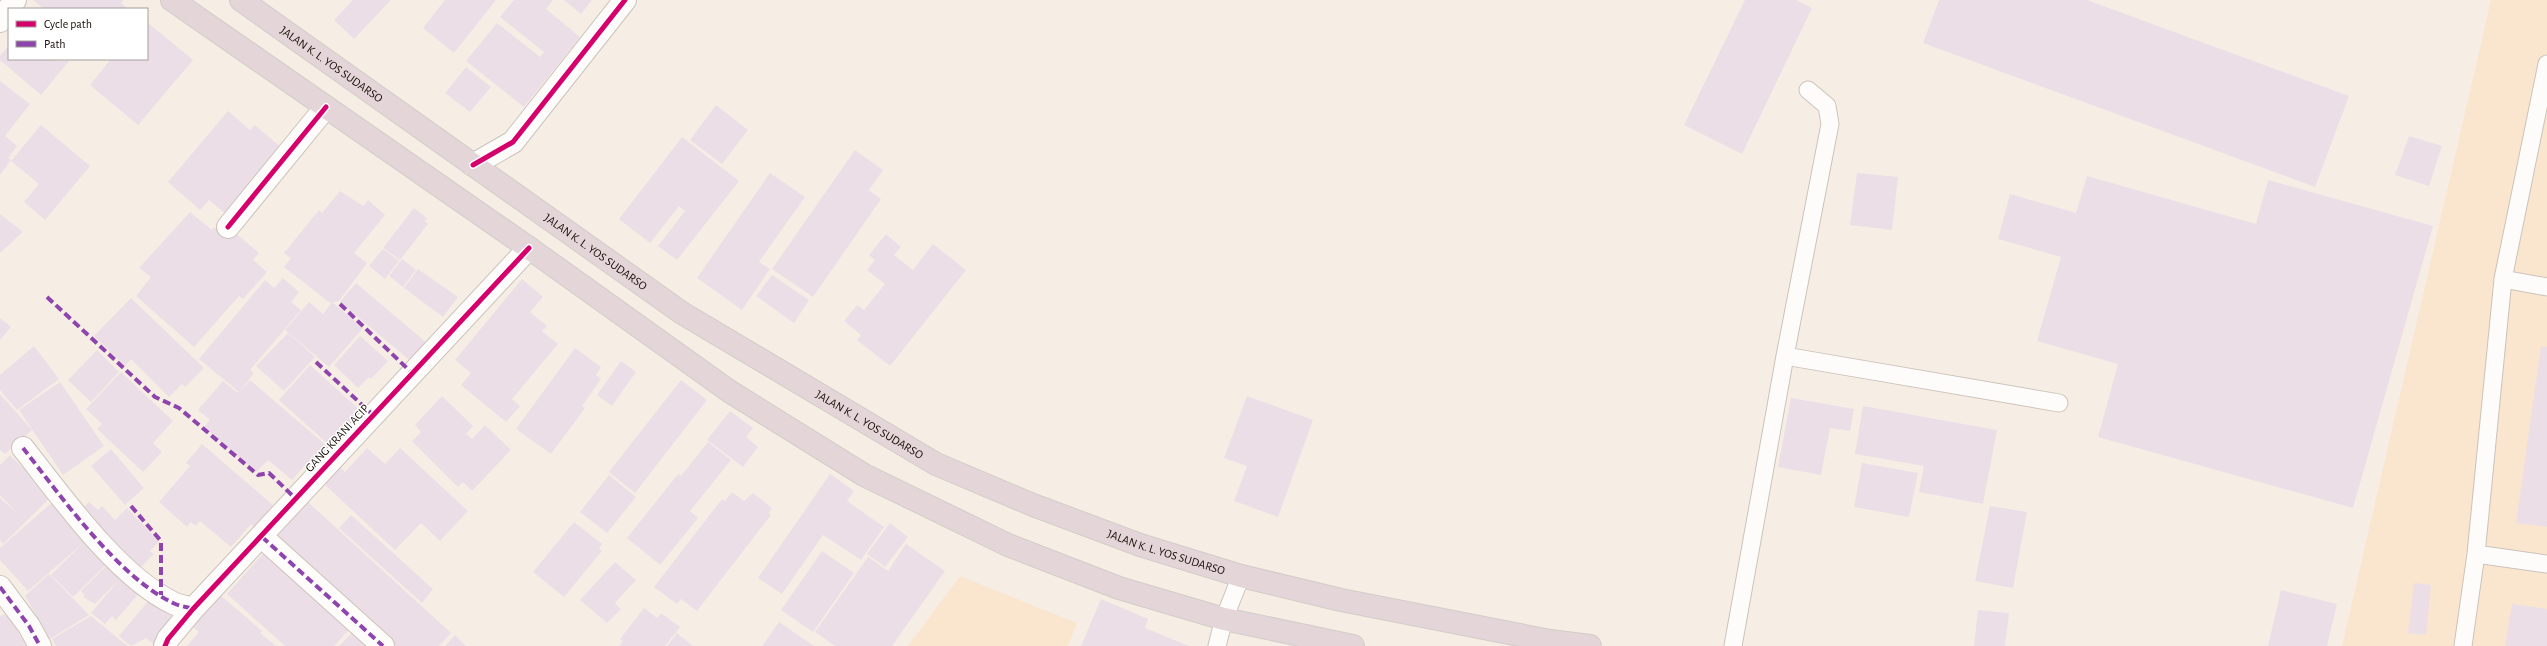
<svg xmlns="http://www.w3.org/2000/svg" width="2547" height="646" font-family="'Alegreya Sans',sans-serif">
<rect width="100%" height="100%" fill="#f6eee5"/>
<path fill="#fae5cf" d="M 2491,0 L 2547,0 L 2547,646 L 2342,646 Z
M 960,576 L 1077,623 L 1068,646 L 908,646 Z"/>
<path fill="#ecdee6" d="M 33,0 L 124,0 L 121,3 L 128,9 L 44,9 Z
M 353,0 L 391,0 L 354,39 L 334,20 Z
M 445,0 L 496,0 L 454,53 L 423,28 Z
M 514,0 L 553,0 L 546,9 L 580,37 L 524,107 L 466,61 L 497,23 L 540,57 L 544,52 L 500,17 Z
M 564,0 L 592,0 L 581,14 Z
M 1745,0 L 1796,0 L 1812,8 L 1742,154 L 1684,125 Z
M 1939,0 L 2087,0 L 2349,96 L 2315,187 L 1923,43 Z
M 147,22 L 193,60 L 138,125 L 90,85 L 111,59 L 147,59 Z
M 9,45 L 9,59 L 69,61 L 41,95 L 0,60 L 0,56 Z
M 466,67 L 491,87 L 470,112 L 445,93 Z
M 0,81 L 30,104 L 5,136 L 17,146 L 8,158 L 11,160 L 0,175 Z
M 716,105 L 748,130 L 722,164 L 690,140 Z
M 228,111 L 250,130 L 255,125 L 284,150 L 228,216 L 209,200 L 200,210 L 168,182 Z
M 41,125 L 90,166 L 45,220 L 24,202 L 39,184 L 11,161 Z
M 2409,136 L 2442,146 L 2429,186 L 2395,175 Z
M 682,137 L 739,181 L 677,260 L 658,246 L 685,211 L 679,206 L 650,243 L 619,219 Z
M 855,150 L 883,170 L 869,190 L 881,199 L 813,297 L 772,269 Z
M 770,173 L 805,197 L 759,262 L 770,269 L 742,310 L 697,278 Z
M 1857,173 L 1898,177 L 1892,230 L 1850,225 Z
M 2087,176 L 2256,224 L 2268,180 L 2433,226 L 2353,508 L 2098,437 L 2118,364 L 2037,341 L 2061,257 L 1998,239 L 2010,194 L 2076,213 Z
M 340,191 L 363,206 L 368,200 L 385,215 L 354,253 L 367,263 L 339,301 L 330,303 L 284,267 L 291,258 L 284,253 L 319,210 L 322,213 Z
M 414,208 L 427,218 L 425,221 L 428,224 L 400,260 L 383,248 Z
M 190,212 L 212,230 L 214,227 L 226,237 L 232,230 L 259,253 L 253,260 L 267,272 L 243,299 L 239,296 L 194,347 L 136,296 L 151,277 L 139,268 Z
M 0,214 L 23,232 L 0,253 Z
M 886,234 L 901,247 L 894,255 L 913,270 L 933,244 L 966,270 L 890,366 L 857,340 L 861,335 L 844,321 L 857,305 L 864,310 L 885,284 L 867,270 L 875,260 L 869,255 Z
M 383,249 L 399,261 L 385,279 L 369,266 Z
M 402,259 L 416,270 L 403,287 L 389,276 Z
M 418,269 L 458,297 L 443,317 L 404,288 Z
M 772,275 L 809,300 L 794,323 L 756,296 Z
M 283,278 L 299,292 L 291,302 L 301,310 L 250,370 L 254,373 L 239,392 L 199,359 L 265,280 L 274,288 Z
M 522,279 L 543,297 L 530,312 L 547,326 L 542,331 L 558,344 L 512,399 L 520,406 L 506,422 L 461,385 L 471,373 L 455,360 Z
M 356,283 L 427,343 L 413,363 L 340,302 Z
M 131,298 L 204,368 L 185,387 L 182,384 L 169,397 L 131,359 L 125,366 L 94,336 Z
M 309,302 L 323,314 L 332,302 L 363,328 L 329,367 L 285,330 Z
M 0,318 L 11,327 L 0,340 Z
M 288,333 L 315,357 L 284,391 L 256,366 Z
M 360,336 L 388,361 L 371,379 L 369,377 L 358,388 L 334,365 Z
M 34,346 L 59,379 L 17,410 L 0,390 L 0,375 Z
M 2541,346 L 2547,347 L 2547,527 L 2516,523 Z
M 575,348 L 601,367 L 596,375 L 601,379 L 582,406 L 585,408 L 551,454 L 516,429 Z
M 97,350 L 119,372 L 91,402 L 68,380 Z
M 621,361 L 636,372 L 612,406 L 597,395 Z
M 310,365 L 360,410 L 329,445 L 279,400 Z
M 121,372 L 173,421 L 153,443 L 162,452 L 143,472 L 97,429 L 102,424 L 86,409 Z
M 250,380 L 328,447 L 311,468 L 306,464 L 292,480 L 268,460 L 256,472 L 204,427 L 210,420 L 198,410 L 223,381 L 238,393 Z
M 681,380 L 707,400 L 635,493 L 609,472 Z
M 60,382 L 104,446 L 63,475 L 19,410 Z
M 0,394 L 32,430 L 5,454 L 0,450 Z
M 442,396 L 473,426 L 466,434 L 472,439 L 485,425 L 511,450 L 472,491 L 463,482 L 458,487 L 412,441 L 421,432 L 415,425 Z
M 1247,396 L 1313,420 L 1278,517 L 1234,501 L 1247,466 L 1224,458 Z
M 1791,398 L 1854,409 L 1850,431 L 1830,428 L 1821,475 L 1778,467 Z
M 1863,406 L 1997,430 L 1983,504 L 1919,492 L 1924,466 L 1855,454 Z
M 730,411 L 753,428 L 746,437 L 758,447 L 743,467 L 707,440 Z
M 708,442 L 731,460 L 690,511 L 698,518 L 660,565 L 627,538 L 678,474 L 681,476 Z
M 202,444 L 273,505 L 254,527 L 251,524 L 231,547 L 200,521 L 196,526 L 190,522 L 187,527 L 159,502 L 190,466 L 186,463 Z
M 367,448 L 385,464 L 400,448 L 468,511 L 440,541 L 421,523 L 395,550 L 322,482 L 338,465 L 345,472 Z
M 111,449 L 144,488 L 125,505 L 91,466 Z
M 10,455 L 51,497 L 3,544 L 0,540 L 0,498 L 19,515 L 0,495 L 0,465 Z
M 1862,463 L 1918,473 L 1909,517 L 1854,507 Z
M 830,474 L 854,491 L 847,501 L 884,527 L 861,560 L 823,535 L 782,594 L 758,578 Z
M 609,475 L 636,497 L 607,533 L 580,512 Z
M 732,492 L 744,501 L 753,493 L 772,508 L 769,513 L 771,515 L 697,611 L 681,599 L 677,604 L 654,587 L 722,499 L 725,501 Z
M 57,498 L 91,536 L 28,591 L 0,560 L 0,548 Z
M 89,502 L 98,510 L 102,506 L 115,520 L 127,508 L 159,542 L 150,551 L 154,554 L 134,574 L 81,510 Z
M 308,502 L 451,633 L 439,646 L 386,646 L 272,542 Z
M 1990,506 L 2027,512 L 2013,588 L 1975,581 Z
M 351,515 L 433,589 L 422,603 L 339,528 Z
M 574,522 L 602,544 L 599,549 L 602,551 L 564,597 L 533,572 Z
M 890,523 L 908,537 L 885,567 L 867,554 Z
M 89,537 L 111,560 L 73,597 L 51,575 Z
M 906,544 L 945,571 L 892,646 L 835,646 L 815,632 L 868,557 L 888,571 Z
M 268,548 L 354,624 L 334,646 L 285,646 L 227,594 Z
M 822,551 L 854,573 L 813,632 L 781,610 Z
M 112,560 L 141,591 L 116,620 L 112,616 L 105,624 L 91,613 L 119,580 L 95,604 L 83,597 L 85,595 L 81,591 Z
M 615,562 L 636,580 L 615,603 L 621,609 L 607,623 L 580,600 Z
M 49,574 L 89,615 L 50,639 L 25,596 Z
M 2414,583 L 2431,585 L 2426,635 L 2408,633 Z
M 2281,590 L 2337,604 L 2327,646 L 2268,646 Z
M 155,593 L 176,610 L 170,617 L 173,620 L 153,644 L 146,638 L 131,646 L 119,636 Z
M 219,594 L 262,631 L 260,633 L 276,646 L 187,646 L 199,632 L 191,625 Z
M 1101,599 L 1148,619 L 1145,628 L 1189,646 L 1081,646 Z
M 2512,604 L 2547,609 L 2547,646 L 2505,646 Z
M 644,608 L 657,618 L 661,613 L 680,627 L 665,646 L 619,646 L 623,641 L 620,639 Z
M 1978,610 L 2009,613 L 2005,646 L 1974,646 Z
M 7,613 L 26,646 L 0,646 L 0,616 Z
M 91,616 L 115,636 L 128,646 L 56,646 L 52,639 Z
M 779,622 L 814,646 L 762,646 Z
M 357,628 L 376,646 L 339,646 Z
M 677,633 L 693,646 L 667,646 Z
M 455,635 L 466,646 L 445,646 Z"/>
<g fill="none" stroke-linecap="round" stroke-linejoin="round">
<defs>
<path id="lane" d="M 2503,279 L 2547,287
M 1785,356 L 2059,403
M 2476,554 L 2547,564
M 1217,646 L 1224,619 L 1241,576
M 1733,646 L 1785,356 L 1830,124 L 1827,106 L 1808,90
M 2463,646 L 2476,554 L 2503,279 L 2547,64"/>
<path id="street" d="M 0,21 L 15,0
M 473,165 L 513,142 L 625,0
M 228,227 L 326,107
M 23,448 C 61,496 117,576 173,603 C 179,606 187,607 193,609
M 262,537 L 383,646
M 0,587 L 29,626 L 40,646
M 165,646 L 168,639 L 193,609 L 529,248"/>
<g id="highway">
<path d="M 172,0 L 529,248 L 729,391 L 864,475 L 1008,545 L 1119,588 L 1224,619 L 1353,646"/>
<path id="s1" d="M 241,0 L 682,313 L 936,464 L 1033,505 L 1140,545 L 1241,576 L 1341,600 L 1550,641 L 1590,646"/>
</g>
</defs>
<use href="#lane" stroke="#cbc3ba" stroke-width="19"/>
<use href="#street" stroke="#cbc3ba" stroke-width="24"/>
<use href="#highway" stroke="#d2cdc8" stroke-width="24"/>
<use href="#lane" stroke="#fefcfb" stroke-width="17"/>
<use href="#street" stroke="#fefcfb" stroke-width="22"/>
<use href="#highway" stroke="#e4d5d8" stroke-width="22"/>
<path stroke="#8e44ad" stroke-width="4" stroke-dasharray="8 4" stroke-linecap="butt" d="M 47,297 L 155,397 L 179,408 L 258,475 L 269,473 L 295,498
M 340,304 L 413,374
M 316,362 L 373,415
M 23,448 C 61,496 117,576 173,603 C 179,606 187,607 193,609
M 131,506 L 161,541 L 161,595
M 262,537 L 383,646
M 0,587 L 29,626 L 40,646"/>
<defs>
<path id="cycleway" d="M 473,165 L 513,142 L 625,0
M 228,227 L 326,107
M 165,646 L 168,639 L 193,609 L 529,248"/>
</defs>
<use href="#cycleway" stroke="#fff" stroke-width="8"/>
<use href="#cycleway" stroke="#d6006c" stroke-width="5"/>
</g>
<g text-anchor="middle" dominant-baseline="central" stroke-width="3" stroke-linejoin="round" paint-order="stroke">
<g font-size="12" fill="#160d05" stroke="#fff">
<text stroke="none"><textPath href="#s1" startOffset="111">JALAN K. L. YOS SUDARSO</textPath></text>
<text stroke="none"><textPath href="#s1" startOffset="435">JALAN K. L. YOS SUDARSO</textPath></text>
<text stroke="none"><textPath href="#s1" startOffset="759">JALAN K. L. YOS SUDARSO</textPath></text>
<text transform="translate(337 438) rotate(-47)">GANG KRANI ACIP</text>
<text stroke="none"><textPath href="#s1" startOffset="1083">JALAN K. L. YOS SUDARSO</textPath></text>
</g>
</g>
<rect x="8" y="8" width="140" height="52" fill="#ffffff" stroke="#a29e9b"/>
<rect x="16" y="21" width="20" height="6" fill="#d6006c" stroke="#a29e9b"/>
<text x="44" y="28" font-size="12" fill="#160d05">Cycle path</text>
<rect x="16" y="41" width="20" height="6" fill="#8e44ad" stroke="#a29e9b"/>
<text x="44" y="48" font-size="12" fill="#160d05">Path</text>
</svg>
